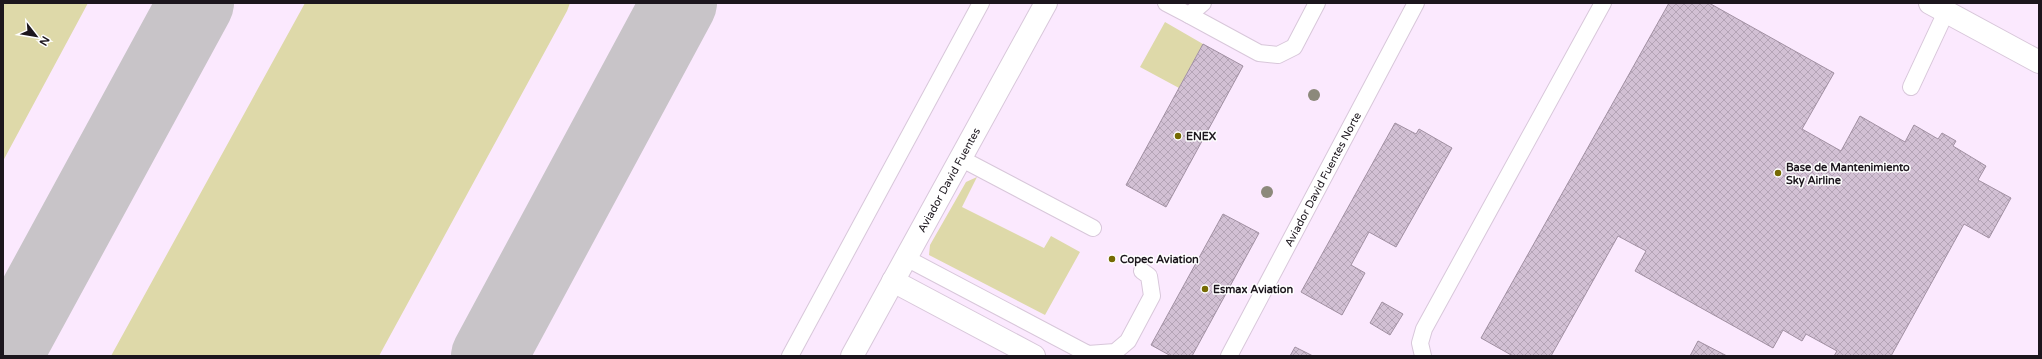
<svg xmlns="http://www.w3.org/2000/svg" width="2042" height="359" font-family="'Varela Round',sans-serif">
<defs>
<pattern id="building-cross-hatch" width="8" height="8" patternUnits="userSpaceOnUse"><rect width="8" height="8" fill="#d2c0d4"/><path d="M0 0l8 8M0 8l8-8" fill="none" stroke="#b4a4b6"/></pattern>
</defs>
<rect width="100%" height="100%" fill="#fdfafe"/>
<path fill="#fbe9fe" d="M 3,3 L 2039,3 L 2039,356 L 3,356 Z"/>
<path fill="#ded9a9" d="M 3,3 L 88,3 L 3,161 Z
M 305,3 L 570,3 L 567,11 L 379,356 L 111,356 Z
M 1165,22 L 1203,44 L 1179,88 L 1140,67 Z
M 977,177 L 962,207 L 1044,248 L 1051,236 L 1080,252 L 1045,315 L 929,255 L 930,245 L 966,182 Z"/>
<g fill="none" stroke-linecap="round" stroke-linejoin="round">
<path stroke="#c8c4c8" stroke-width="76" d="M 4,356 L 196,3
M 489,356 L 679,3"/>
</g>
<path fill="url(#building-cross-hatch)" stroke="#a190a2" d="M 1669,3 L 1709,3 L 1834,73 L 1802,129 L 1841,151 L 1860,116 L 1905,142 L 1914,125 L 1938,139 L 1942,133 L 1956,141 L 1953,146 L 1986,166 L 1978,180 L 2011,198 L 1989,238 L 1964,224 L 1891,356 L 1834,356 L 1837,351 L 1806,334 L 1802,341 L 1783,330 L 1773,348 L 1635,271 L 1646,251 L 1618,236 L 1551,356 L 1513,356 L 1481,338 Z
M 1203,44 L 1243,66 L 1166,207 L 1126,185 Z
M 1395,123 L 1416,134 L 1419,129 L 1452,148 L 1396,247 L 1369,232 L 1351,265 L 1365,273 L 1342,315 L 1301,292 Z
M 1223,214 L 1259,233 L 1192,356 L 1171,356 L 1151,345 Z
M 1382,302 L 1403,314 L 1390,335 L 1370,323 Z
M 1698,341 L 1727,356 L 1690,356 Z
M 1295,347 L 1313,356 L 1290,356 Z"/>
<g fill="none" stroke-linecap="round" stroke-linejoin="round">
<defs>
<g id="service">
<path d="M 1166,3 L 1189,15 L 1203,3"/>
<path d="M 1189,15 L 1259,53 L 1278,55 L 1294,47 L 1317,3"/>
<path d="M 1911,87 L 1946,12"/>
<path d="M 960,158 L 1093,228"/>
<path d="M 906,258 L 1088,354 L 1115,352 L 1128,341 L 1152,296 L 1149,276 L 1142,271"/>
<path d="M 790,356 L 981,3"/>
<path id="s1" d="M 1229,356 L 1416,3"/>
<path d="M 1423,356 L 1420,343 L 1424,329 L 1603,3"/>
</g>
<g id="minor">
<path d="M 1930,3 L 2039,62"/>
<path d="M 893,281 L 1034,356"/>
<path id="s2" d="M 852,356 L 1046,3"/>
</g>
</defs>
<use href="#service" stroke="#d8c7da" stroke-width="18"/>
<use href="#minor" stroke="#d8c7da" stroke-width="24"/>
<use href="#service" stroke="#fff" stroke-width="16"/>
<use href="#minor" stroke="#fff" stroke-width="22"/>
</g>
<g fill="#8c897b">
<circle cx="1314" cy="95" r="6"/>
<circle cx="1267" cy="192" r="6"/>
</g>
<g fill="#756a03" stroke="#fff" stroke-width="1.5">
<circle cx="1178" cy="136" r="4"/>
<circle cx="1778" cy="173" r="4"/>
<circle cx="1112" cy="259" r="4"/>
<circle cx="1205" cy="289" r="4"/>
</g>
<g text-anchor="middle" dominant-baseline="central" stroke-width="3" stroke-linejoin="round" paint-order="stroke">
<g font-size="11" font-weight="bold" fill="#1c161d" stroke="#fff" text-anchor="start">
<text x="1186" y="136">ENEX</text>
<text x="1786" y="167">Base de Mantenimiento<tspan x="1786" dy="13">Sky Airline</tspan></text>
<text x="1120" y="259">Copec Aviation</text>
<text x="1213" y="289">Esmax Aviation</text>
</g>
<g font-size="11" fill="#1c161d" stroke="#fff">
<text stroke="none"><textPath href="#s2" startOffset="201">Aviador David Fuentes</textPath></text>
<text stroke="none"><textPath href="#s1" startOffset="200">Aviador David Fuentes Norte</textPath></text>
</g>
</g>
<rect width="2042" height="359" fill="none" stroke="#1c161d" stroke-width="8"/>
<g transform="translate(36 36) rotate(121)" stroke="#ffffff" stroke-width="3" paint-order="stroke">
<path d="M0-3L7 15L0 10L-7 15Z" fill="#1c161d"/>
<text y="-6" font-size="11" font-weight="bold" text-anchor="middle" fill="#1c161d">N</text>
</g>
</svg>
